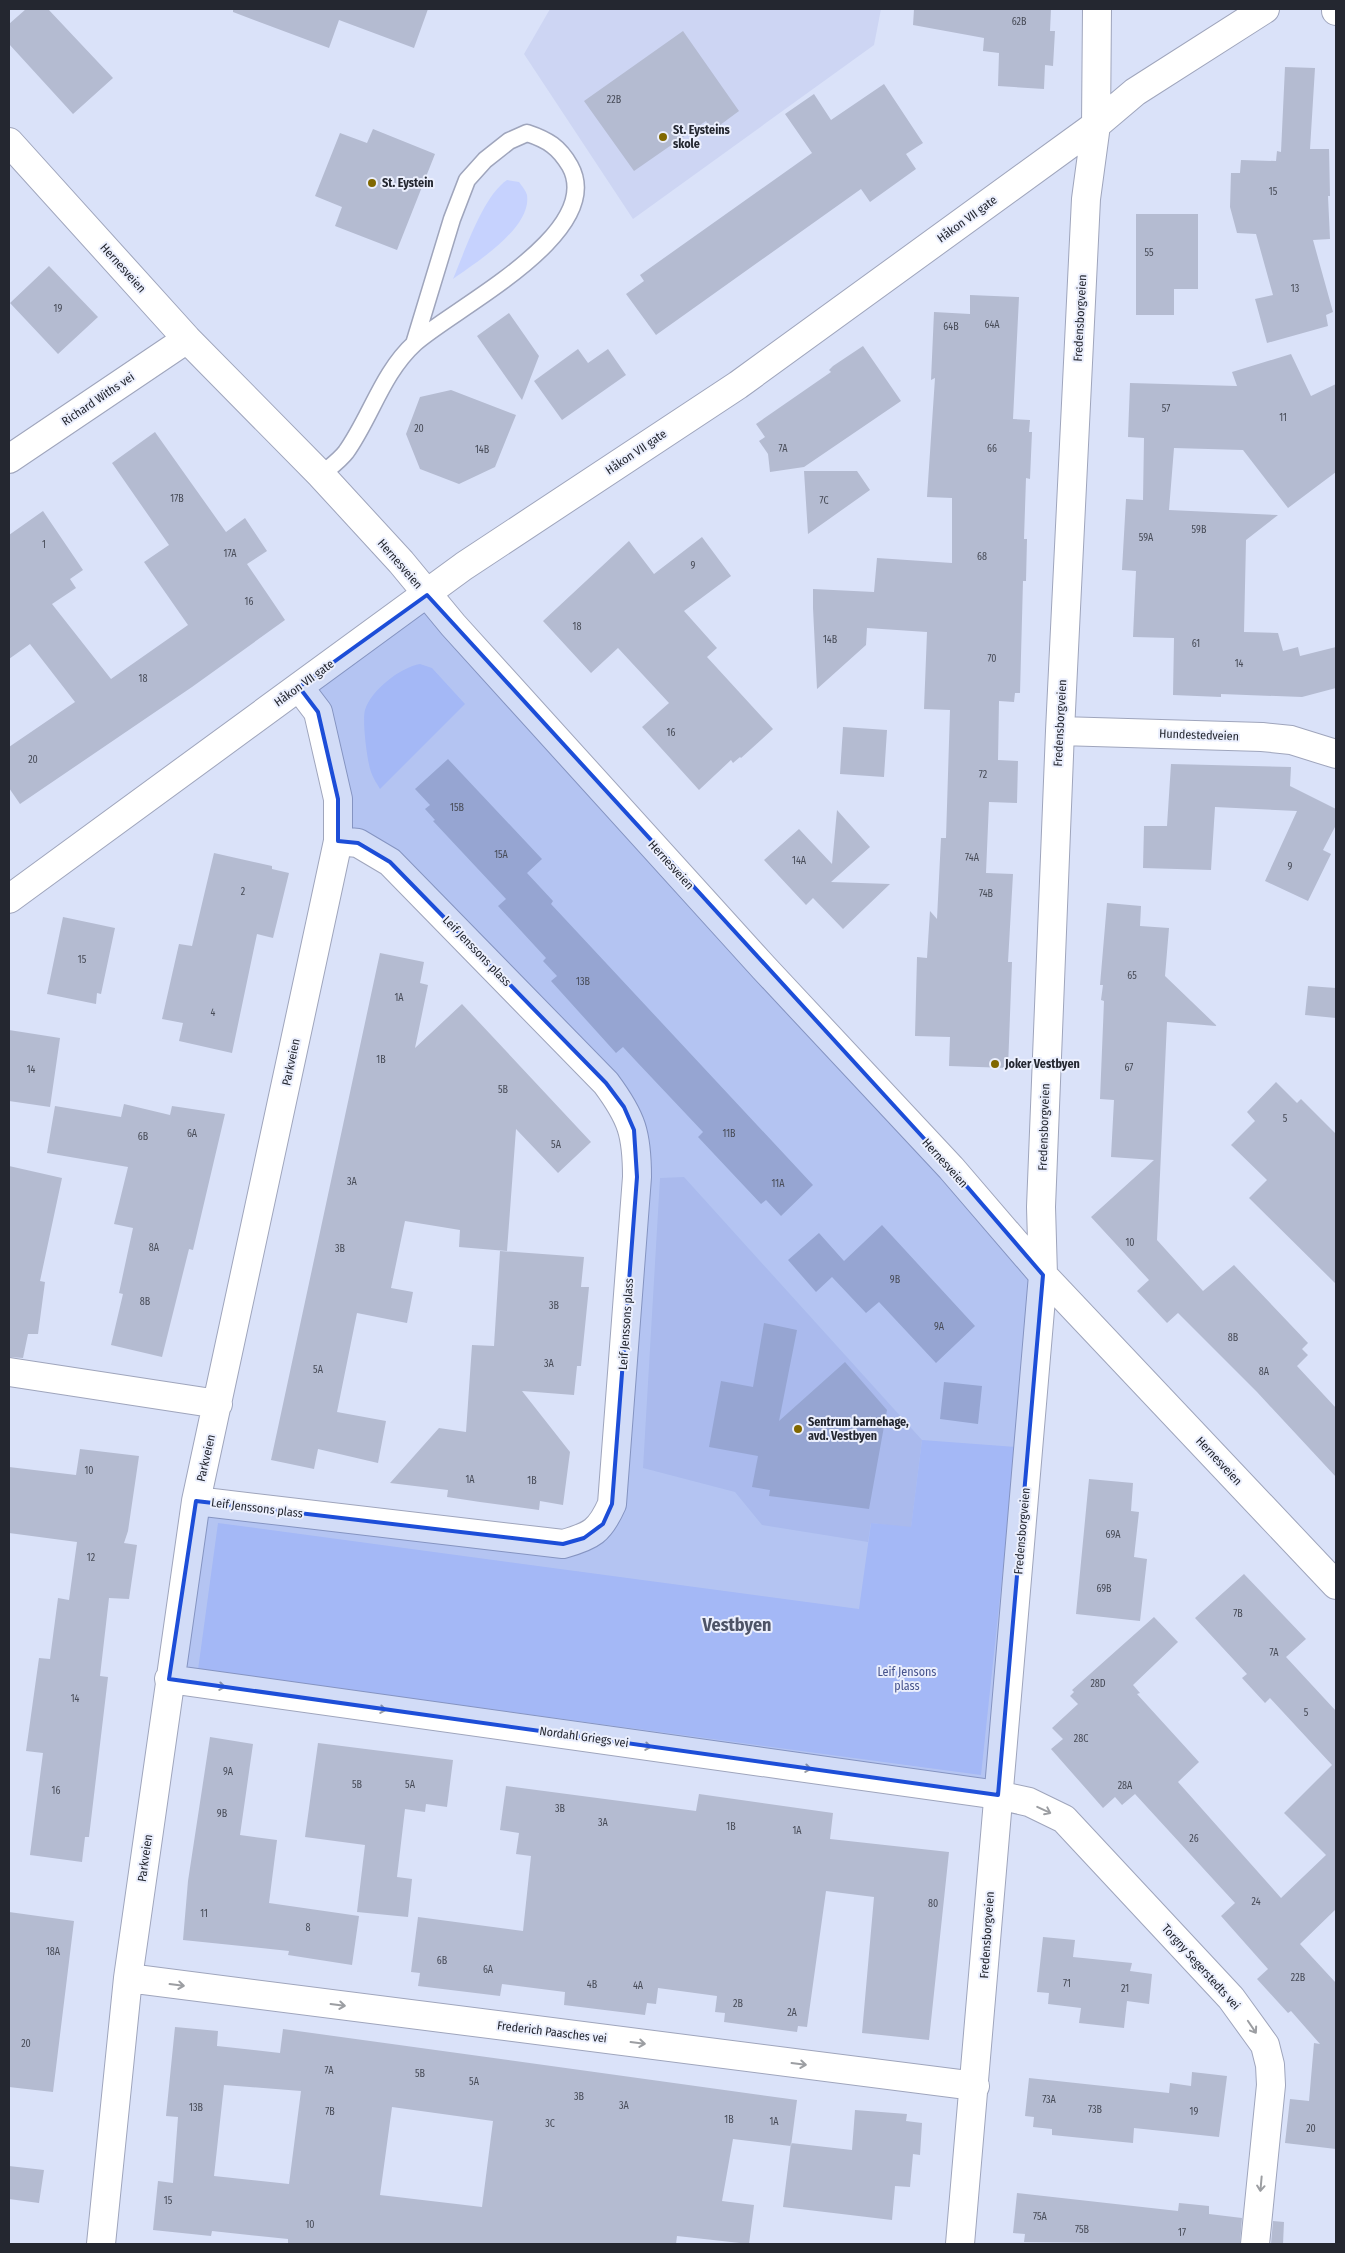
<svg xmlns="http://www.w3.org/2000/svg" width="1345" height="2253" font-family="'Fira Sans Condensed',sans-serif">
<rect width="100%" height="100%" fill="#dae2f9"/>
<path fill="#cdd5f3" d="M 550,9 L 881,9 L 874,45 L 633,219 L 524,54 Z
M 684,1177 L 922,1440 L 911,1528 L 871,1523 L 868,1542 L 762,1525 L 735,1492 L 643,1468 L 660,1178 Z"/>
<path fill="#c6d2fe" d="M 507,180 L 519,182 C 522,186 526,191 527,195 C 532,228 475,263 453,279 C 465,251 483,196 507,180 Z
M 420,664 L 432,668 L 465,704 L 380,789 C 377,784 373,778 371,772 C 367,761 362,720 365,710 C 371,690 401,667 420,664 Z
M 922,1440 L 1016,1447 L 981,1775 L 198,1670 L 218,1523 L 859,1609 L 871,1523 L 911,1527 Z"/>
<path fill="#b4bbd1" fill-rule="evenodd" d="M 26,9 L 48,9 L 113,78 L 73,114 L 9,44 L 9,24 Z
M 233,9 L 428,9 L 414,48 L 339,20 L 329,48 L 233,12 Z
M 914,9 L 1051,9 L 1050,31 L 1055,31 L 1053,66 L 1045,65 L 1044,89 L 998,86 L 999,53 L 983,51 L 984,38 L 913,25 Z
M 683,31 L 739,111 L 712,131 L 706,121 L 634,171 L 584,101 Z
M 1285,67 L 1315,68 L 1310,149 L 1329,149 L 1330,196 L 1328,196 L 1330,239 L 1313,240 L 1333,312 L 1326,315 L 1328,326 L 1267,343 L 1255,299 L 1273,295 L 1256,234 L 1237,233 L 1230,207 L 1231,173 L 1240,173 L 1241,160 L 1276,161 L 1277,151 L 1281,152 Z
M 884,84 L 923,143 L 906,154 L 916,169 L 870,202 L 861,189 L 656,335 L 626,294 L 644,281 L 640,275 L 812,153 L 785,114 L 814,94 L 831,120 Z
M 373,129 L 435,154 L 397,250 L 335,226 L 342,207 L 315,196 L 340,133 L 367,143 Z
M 1136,214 L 1198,214 L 1198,289 L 1174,289 L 1174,315 L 1136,315 Z
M 49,266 L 98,317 L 58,354 L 10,303 Z
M 970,295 L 1019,297 L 1013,419 L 1030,420 L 1029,432 L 1032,432 L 1030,479 L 1026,478 L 1024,539 L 1027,539 L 1026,581 L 1023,581 L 1020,693 L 1015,693 L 1014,702 L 999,701 L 998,760 L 1018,761 L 1017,803 L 989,802 L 986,873 L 1013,874 L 1008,962 L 1012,962 L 1008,1068 L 949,1066 L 950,1037 L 915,1036 L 917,957 L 927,958 L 930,911 L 937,919 L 941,838 L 946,838 L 950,710 L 924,709 L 927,632 L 867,628 L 866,645 L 817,689 L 813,608 L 813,589 L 874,592 L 877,558 L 952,563 L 952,498 L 927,497 L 935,378 L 931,380 L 934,312 L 970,314 Z
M 509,313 L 539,356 L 522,400 L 477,336 Z
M 863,346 L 901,401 L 804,467 L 770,472 L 768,454 L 759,441 L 765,437 L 756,424 L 831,372 L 829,370 L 833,366 Z
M 578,349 L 588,363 L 608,349 L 626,375 L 562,420 L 534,381 Z
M 1291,354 L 1311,396 L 1336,384 L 1336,472 L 1288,508 L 1243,450 L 1174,448 L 1169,510 L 1278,515 L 1246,540 L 1244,632 L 1278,633 L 1283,651 L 1298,647 L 1300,656 L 1336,647 L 1336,688 L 1302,697 L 1221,694 L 1221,697 L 1173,695 L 1174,638 L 1133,637 L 1136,571 L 1122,570 L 1126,499 L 1143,500 L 1144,438 L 1128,437 L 1130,383 L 1237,386 L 1232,372 Z
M 451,390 L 516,415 L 495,467 L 459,484 L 420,469 L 406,434 L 420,397 Z
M 155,432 L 226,532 L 245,518 L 267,551 L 247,564 L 285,620 L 192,687 L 20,804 L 9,788 L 9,747 L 75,702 L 30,644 L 9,659 L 9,535 L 43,511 L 83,570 L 70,579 L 76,588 L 52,604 L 111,679 L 188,625 L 144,562 L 169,545 L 112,463 Z
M 804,471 L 857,471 L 870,490 L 808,534 Z
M 702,537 L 731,576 L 684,611 L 717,648 L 707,657 L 773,729 L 741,758 L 740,757 L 733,763 L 731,760 L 699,790 L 642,727 L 669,703 L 618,648 L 591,673 L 543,621 L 629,541 L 654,574 Z
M 843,727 L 887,730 L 884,777 L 840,774 Z
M 448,759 L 542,859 L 527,873 L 553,901 L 551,904 L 813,1185 L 781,1216 L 766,1200 L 761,1204 L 698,1137 L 703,1132 L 636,1061 L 623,1047 L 616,1053 L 551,981 L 557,976 L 543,961 L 546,958 L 498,906 L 506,899 L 433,821 L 435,820 L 425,809 L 430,805 L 415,789 Z
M 1171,764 L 1291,767 L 1290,786 L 1336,809 L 1336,825 L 1323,850 L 1331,854 L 1308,901 L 1265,881 L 1297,811 L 1215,807 L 1211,870 L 1143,868 L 1144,826 L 1167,826 Z
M 837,810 L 870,847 L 831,882 L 890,884 L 843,929 L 813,898 L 806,905 L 764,860 L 799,829 L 832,864 Z
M 214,853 L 272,866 L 272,869 L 289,873 L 273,938 L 257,934 L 232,1053 L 179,1041 L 183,1023 L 162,1019 L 179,944 L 192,946 Z
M 1107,903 L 1141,906 L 1140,926 L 1169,928 L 1165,976 L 1217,1026 L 1167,1022 L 1157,1240 L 1203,1291 L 1234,1265 L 1308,1343 L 1302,1349 L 1308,1355 L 1297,1366 L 1336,1408 L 1336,1477 L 1257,1392 L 1178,1313 L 1167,1323 L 1137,1291 L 1149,1280 L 1091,1217 L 1154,1160 L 1111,1157 L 1114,1100 L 1100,1099 L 1104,1001 L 1101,1000 L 1103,985 L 1100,985 Z
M 63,917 L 115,928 L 101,994 L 97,993 L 96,1004 L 47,994 Z
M 380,953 L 424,962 L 420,983 L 428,985 L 415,1048 L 462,1004 L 591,1142 L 558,1173 L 516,1129 L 507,1251 L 459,1247 L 460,1230 L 405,1221 L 391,1288 L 413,1292 L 407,1323 L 357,1313 L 337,1412 L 386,1421 L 378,1463 L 318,1449 L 314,1469 L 271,1460 Z
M 1308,986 L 1336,988 L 1336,1018 L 1305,1015 Z
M 9,1030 L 60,1038 L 50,1107 L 9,1101 Z
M 1276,1082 L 1297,1103 L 1301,1099 L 1336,1134 L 1336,1284 L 1249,1198 L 1267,1180 L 1231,1145 L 1255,1121 L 1247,1112 Z
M 124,1104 L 170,1115 L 172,1106 L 225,1114 L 193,1250 L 189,1249 L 162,1357 L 111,1345 L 123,1294 L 119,1293 L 133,1228 L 114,1224 L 128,1167 L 47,1153 L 55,1106 L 121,1117 Z
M 9,1166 L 62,1178 L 40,1281 L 45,1282 L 38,1334 L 28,1334 L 23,1358 L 9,1357 Z
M 882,1225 L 975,1326 L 936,1363 L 879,1302 L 866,1313 L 832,1277 L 816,1292 L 788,1260 L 819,1233 L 844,1261 Z
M 500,1251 L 584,1257 L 581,1287 L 589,1287 L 581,1366 L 577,1366 L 574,1395 L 522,1391 L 570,1452 L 563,1505 L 540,1501 L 539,1510 L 480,1502 L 447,1497 L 448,1490 L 390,1483 L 439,1428 L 466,1432 L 472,1345 L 494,1346 Z
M 764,1323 L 797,1330 L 779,1421 L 845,1362 L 887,1410 L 869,1509 L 769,1496 L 770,1490 L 752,1487 L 758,1456 L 709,1447 L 721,1381 L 753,1387 Z
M 944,1382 L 982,1386 L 978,1424 L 940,1419 Z
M 80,1449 L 139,1456 L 128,1531 L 124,1543 L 137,1545 L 129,1599 L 109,1598 L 100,1676 L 108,1677 L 89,1837 L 85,1837 L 82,1862 L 30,1855 L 43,1753 L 26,1751 L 39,1658 L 50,1659 L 58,1598 L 69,1600 L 77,1542 L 9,1533 L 9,1467 L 76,1475 Z
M 1089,1479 L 1133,1483 L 1131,1511 L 1139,1512 L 1134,1557 L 1147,1559 L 1140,1621 L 1076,1614 Z
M 1244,1574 L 1306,1639 L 1286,1657 L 1336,1711 L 1336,1909 L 1300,1944 L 1336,1983 L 1336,2149 L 1285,2143 L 1290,2099 L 1309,2101 L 1314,2043 L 1320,2044 L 1291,2011 L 1288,2013 L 1257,1979 L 1268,1969 L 1221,1916 L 1235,1903 L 1135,1794 L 1122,1805 L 1115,1797 L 1103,1808 L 1051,1749 L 1063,1739 L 1052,1728 L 1078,1704 L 1070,1696 L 1074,1692 L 1072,1690 L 1154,1617 L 1178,1642 L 1133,1685 L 1140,1693 L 1137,1694 L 1199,1762 L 1178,1782 L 1281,1898 L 1326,1855 L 1284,1813 L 1332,1765 L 1270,1698 L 1265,1703 L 1242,1678 L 1247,1674 L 1195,1618 Z
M 210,1737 L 253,1744 L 240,1835 L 277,1840 L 269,1903 L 359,1916 L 352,1965 L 288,1955 L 289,1951 L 183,1940 L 188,1881 Z
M 318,1743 L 453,1760 L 447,1807 L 426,1804 L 425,1812 L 405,1809 L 397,1877 L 412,1879 L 408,1917 L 357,1912 L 365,1845 L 305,1837 Z
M 506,1786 L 696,1811 L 699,1794 L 833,1813 L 830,1839 L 949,1852 L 929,2040 L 862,2033 L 874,1897 L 826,1891 L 807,2027 L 798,2026 L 797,2032 L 724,2022 L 725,2013 L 715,2012 L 717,1996 L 658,1988 L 656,2004 L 647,2003 L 645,2015 L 564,2005 L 565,1992 L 502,1984 L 500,1996 L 418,1986 L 420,1973 L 411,1972 L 418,1917 L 523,1931 L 531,1856 L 516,1854 L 519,1833 L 500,1830 Z
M 9,1912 L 74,1921 L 53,2092 L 9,2087 Z
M 1043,1937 L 1075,1940 L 1073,1957 L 1132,1963 L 1130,1971 L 1152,1974 L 1149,2004 L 1127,2001 L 1124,2028 L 1079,2023 L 1081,2008 L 1048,2004 L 1049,1993 L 1037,1992 Z
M 175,2027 L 218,2031 L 217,2046 L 280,2053 L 283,2029 L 797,2100 L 791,2146 L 733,2139 L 722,2201 L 754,2205 L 749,2244 L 677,2236 L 676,2244 L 288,2244 L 288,2239 L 212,2231 L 211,2236 L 153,2230 L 158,2181 L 173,2183 L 178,2117 L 166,2116 ZM 224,2085 L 301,2091 L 289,2184 L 214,2176 ZM 392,2107 L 493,2121 L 482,2207 L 380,2195 Z
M 1192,2072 L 1227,2076 L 1219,2137 L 1134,2128 L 1133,2143 L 1052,2135 L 1052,2129 L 1033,2127 L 1034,2117 L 1025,2116 L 1029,2078 L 1169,2093 L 1170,2083 L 1191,2086 Z
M 855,2110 L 907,2114 L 906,2121 L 922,2123 L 920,2155 L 913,2154 L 910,2187 L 895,2186 L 892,2220 L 783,2207 L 791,2143 L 852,2150 Z
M 9,2166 L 44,2170 L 39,2203 L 9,2199 Z
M 1017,2193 L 1178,2211 L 1179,2203 L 1209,2206 L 1209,2214 L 1242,2218 L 1240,2244 L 1024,2242 L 1025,2234 L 1013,2233 Z
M 1273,2221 L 1284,2222 L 1283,2244 L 1271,2244 Z"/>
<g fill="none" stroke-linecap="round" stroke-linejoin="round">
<defs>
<path id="service" d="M 321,475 C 329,468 340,460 346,452 C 371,417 382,373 415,343 C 454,308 607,233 570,166 C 559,147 548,140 527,133 L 509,141 L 485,160 L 467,180 L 452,219 L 414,344"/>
<path id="minor" d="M 1336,9 L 1336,11
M 9,142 L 187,339 L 321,475 L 401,562 L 453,625 L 764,968 L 951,1168 L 1043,1275 L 1336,1585
M 9,459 L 187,339
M 1060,731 L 1262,737 L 1291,740 L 1336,754
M 9,899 L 464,566 L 738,385 L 1096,125 L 1135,92 L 1265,9
M 9,1372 L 218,1404
M 196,1501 L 563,1544 C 592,1536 600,1531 612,1504 L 637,1177 C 637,1134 632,1118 606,1083 L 390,862 L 358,843 L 338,841
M 169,1679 L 998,1795 L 1029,1802 L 1064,1819 L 1231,1998 L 1265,2045 L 1270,2065 L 1271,2085 L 1255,2244
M 128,1978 L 975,2086
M 101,2244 L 128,1978 L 196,1501 L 338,841 L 338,799 L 318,712 L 299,687
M 960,2244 L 1043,1275 L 1041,1207 L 1060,731 L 1086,199 L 1096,125 L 1097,9"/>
</defs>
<use href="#service" stroke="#9fa5bc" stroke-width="19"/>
<use href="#minor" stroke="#9fa5bc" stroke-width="30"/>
<use href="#service" stroke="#fff" stroke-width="16"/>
<use href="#minor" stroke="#fff" stroke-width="28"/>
</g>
<defs><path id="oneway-shaft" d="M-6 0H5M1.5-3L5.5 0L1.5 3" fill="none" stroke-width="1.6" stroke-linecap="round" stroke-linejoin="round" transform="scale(1.25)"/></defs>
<g stroke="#9c9ea2">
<use href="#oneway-shaft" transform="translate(218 1686) rotate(8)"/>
<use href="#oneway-shaft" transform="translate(379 1709) rotate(8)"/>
<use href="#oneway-shaft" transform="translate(644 1746) rotate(8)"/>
<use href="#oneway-shaft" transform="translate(804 1768) rotate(8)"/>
<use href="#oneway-shaft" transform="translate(1044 1810) rotate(25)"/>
<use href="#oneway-shaft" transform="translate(177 1985) rotate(7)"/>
<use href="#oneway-shaft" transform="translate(338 2005) rotate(7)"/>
<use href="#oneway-shaft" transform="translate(1252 2027) rotate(56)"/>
<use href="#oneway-shaft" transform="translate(638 2043) rotate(7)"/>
<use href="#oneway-shaft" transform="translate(799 2064) rotate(7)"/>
<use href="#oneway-shaft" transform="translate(1261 2184) rotate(95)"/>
</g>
<path fill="#1d4ed8" fill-opacity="0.2" stroke="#1d4ed8" stroke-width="4" stroke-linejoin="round" d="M 427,595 L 951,1168 L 1043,1275 L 998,1795 L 169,1679 L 196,1501 L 563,1544 L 584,1538 L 603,1524 L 612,1504 L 637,1177 L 634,1130 L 624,1107 L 606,1083 L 390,862 L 358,843 L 338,841 L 338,799 L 318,712 L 299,687 Z"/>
<g fill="#816800" stroke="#ebeffd" stroke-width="2">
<circle cx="663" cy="137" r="5"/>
<circle cx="372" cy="183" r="5"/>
<circle cx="995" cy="1064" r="5"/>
<circle cx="798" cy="1429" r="5"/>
</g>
<g text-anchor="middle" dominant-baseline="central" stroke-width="4" stroke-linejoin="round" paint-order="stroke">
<g font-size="10" fill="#484c58">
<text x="1019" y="22">62B</text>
<text x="614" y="100">22B</text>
<text x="1273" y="192">15</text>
<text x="1149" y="253">55</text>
<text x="1295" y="289">13</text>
<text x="58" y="309">19</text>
<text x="992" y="325">64A</text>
<text x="951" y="327">64B</text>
<text x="1166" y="409">57</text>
<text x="1283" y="418">11</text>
<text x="419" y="429">20</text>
<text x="783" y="449">7A</text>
<text x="992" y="449">66</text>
<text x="482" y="450">14B</text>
<text x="177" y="499">17B</text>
<text x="824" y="501">7C</text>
<text x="1199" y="530">59B</text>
<text x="1146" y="538">59A</text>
<text x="44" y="545">1</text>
<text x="230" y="554">17A</text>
<text x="982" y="557">68</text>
<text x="693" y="566">9</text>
<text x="249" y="602">16</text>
<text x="577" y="627">18</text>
<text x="830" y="640">14B</text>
<text x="1196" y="644">61</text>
<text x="992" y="659">70</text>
<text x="1239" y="664">14</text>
<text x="143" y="679">18</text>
<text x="671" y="733">16</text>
<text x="33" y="760">20</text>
<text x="983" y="775">72</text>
<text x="457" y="808">15B</text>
<text x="501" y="855">15A</text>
<text x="972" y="858">74A</text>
<text x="799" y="861">14A</text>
<text x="1290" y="867">9</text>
<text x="243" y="892">2</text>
<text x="986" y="894">74B</text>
<text x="82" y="960">15</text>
<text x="1132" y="976">65</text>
<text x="583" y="982">13B</text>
<text x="399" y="998">1A</text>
<text x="213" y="1013">4</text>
<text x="381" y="1060">1B</text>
<text x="1129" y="1068">67</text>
<text x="31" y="1070">14</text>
<text x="503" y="1090">5B</text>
<text x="1285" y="1119">5</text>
<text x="192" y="1134">6A</text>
<text x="729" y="1134">11B</text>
<text x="143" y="1137">6B</text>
<text x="556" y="1145">5A</text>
<text x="352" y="1182">3A</text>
<text x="778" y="1184">11A</text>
<text x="1130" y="1243">10</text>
<text x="154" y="1248">8A</text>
<text x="340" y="1249">3B</text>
<text x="895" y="1280">9B</text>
<text x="145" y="1302">8B</text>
<text x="554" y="1306">3B</text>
<text x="939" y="1327">9A</text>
<text x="1233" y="1338">8B</text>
<text x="549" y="1364">3A</text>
<text x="318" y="1370">5A</text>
<text x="1264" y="1372">8A</text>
<text x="89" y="1471">10</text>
<text x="470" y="1480">1A</text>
<text x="532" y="1481">1B</text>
<text x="1113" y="1535">69A</text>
<text x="91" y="1558">12</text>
<text x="1104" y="1589">69B</text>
<text x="1238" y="1614">7B</text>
<text x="1274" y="1653">7A</text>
<text x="1098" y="1684">28D</text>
<text x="75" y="1699">14</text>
<text x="1306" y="1713">5</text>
<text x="1081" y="1739">28C</text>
<text x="228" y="1772">9A</text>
<text x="357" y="1785">5B</text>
<text x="410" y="1785">5A</text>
<text x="1125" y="1786">28A</text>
<text x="56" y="1791">16</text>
<text x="560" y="1809">3B</text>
<text x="222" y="1814">9B</text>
<text x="603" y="1823">3A</text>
<text x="731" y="1827">1B</text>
<text x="797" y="1831">1A</text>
<text x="1194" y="1839">26</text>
<text x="1256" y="1902">24</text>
<text x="933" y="1904">80</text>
<text x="204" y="1914">11</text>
<text x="308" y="1928">8</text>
<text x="53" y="1952">18A</text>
<text x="442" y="1961">6B</text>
<text x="488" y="1970">6A</text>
<text x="1298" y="1978">22B</text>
<text x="1067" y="1984">71</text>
<text x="592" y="1985">4B</text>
<text x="638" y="1986">4A</text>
<text x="1125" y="1989">21</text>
<text x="738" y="2004">2B</text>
<text x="792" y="2013">2A</text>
<text x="26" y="2044">20</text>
<text x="329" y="2071">7A</text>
<text x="420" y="2074">5B</text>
<text x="474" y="2082">5A</text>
<text x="579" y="2097">3B</text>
<text x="1049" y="2100">73A</text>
<text x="624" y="2106">3A</text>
<text x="196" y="2108">13B</text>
<text x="1095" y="2110">73B</text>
<text x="330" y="2112">7B</text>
<text x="1194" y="2112">19</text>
<text x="729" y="2120">1B</text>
<text x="774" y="2122">1A</text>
<text x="550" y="2124">3C</text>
<text x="1311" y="2129">20</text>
<text x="168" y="2201">15</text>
<text x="1040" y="2217">75A</text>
<text x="310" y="2225">10</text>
<text x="1082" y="2230">75B</text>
<text x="1182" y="2233">17</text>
</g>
<g font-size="12" font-weight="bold" fill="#242730" stroke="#ebeffd" text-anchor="start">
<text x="673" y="130">St. Eysteins<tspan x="673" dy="14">skole</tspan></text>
<text x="382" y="183">St. Eystein</text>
<text x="1005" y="1064">Joker Vestbyen</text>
<text x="808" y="1422">Sentrum barnehage,<tspan x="808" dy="14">avd. Vestbyen</tspan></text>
</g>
<g font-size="12" fill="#242730" stroke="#ebeffd">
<text transform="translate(967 219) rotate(-36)">Håkon VII gate</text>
<text transform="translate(123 268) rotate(48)">Hernesveien</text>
<text transform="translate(1080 318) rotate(-87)">Fredensborgveien</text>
<text transform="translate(98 399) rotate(-34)">Richard Withs vei</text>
<text transform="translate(636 452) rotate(-34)">Håkon VII gate</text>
<text transform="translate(400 564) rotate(49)">Hernesveien</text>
<text transform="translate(304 683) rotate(-36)">Håkon VII gate</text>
<text transform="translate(1060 723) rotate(-87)">Fredensborgveien</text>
<text transform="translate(1199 735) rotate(2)">Hundestedveien</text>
<text transform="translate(671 865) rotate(48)">Hernesveien</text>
<text transform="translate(477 951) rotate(46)">Leif Jenssons plass</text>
<text transform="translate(291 1062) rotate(-78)">Parkveien</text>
<text transform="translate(1044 1127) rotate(-88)">Fredensborgveien</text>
<text transform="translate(945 1163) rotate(48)">Hernesveien</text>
<text transform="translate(626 1324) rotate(-86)">Leif Jenssons plass</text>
<text transform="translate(206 1458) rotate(-77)">Parkveien</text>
<text transform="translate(1219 1461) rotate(47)">Hernesveien</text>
<text transform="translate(257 1508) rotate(7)">Leif Jenssons plass</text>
<text transform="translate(1022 1531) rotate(-85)">Fredensborgveien</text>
<text transform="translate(584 1737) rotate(8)">Nordahl Griegs vei</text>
<text transform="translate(145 1858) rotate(-82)">Parkveien</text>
<text transform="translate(987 1935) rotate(-86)">Fredensborgveien</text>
<text transform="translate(1201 1967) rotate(48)">Torgny Segerstedts vei</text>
<text transform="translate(552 2032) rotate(7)">Frederich Paasches vei</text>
</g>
<g font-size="12" fill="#46538c" stroke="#ebeffd">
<text x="907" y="1672">Leif Jensons<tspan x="907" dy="14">plass</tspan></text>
</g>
<g font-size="18" font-weight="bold" fill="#4d5366" stroke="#ebeffd">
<text x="737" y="1625">Vestbyen</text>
</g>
</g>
<rect width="1345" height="2253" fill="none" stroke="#242730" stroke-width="20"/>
</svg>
